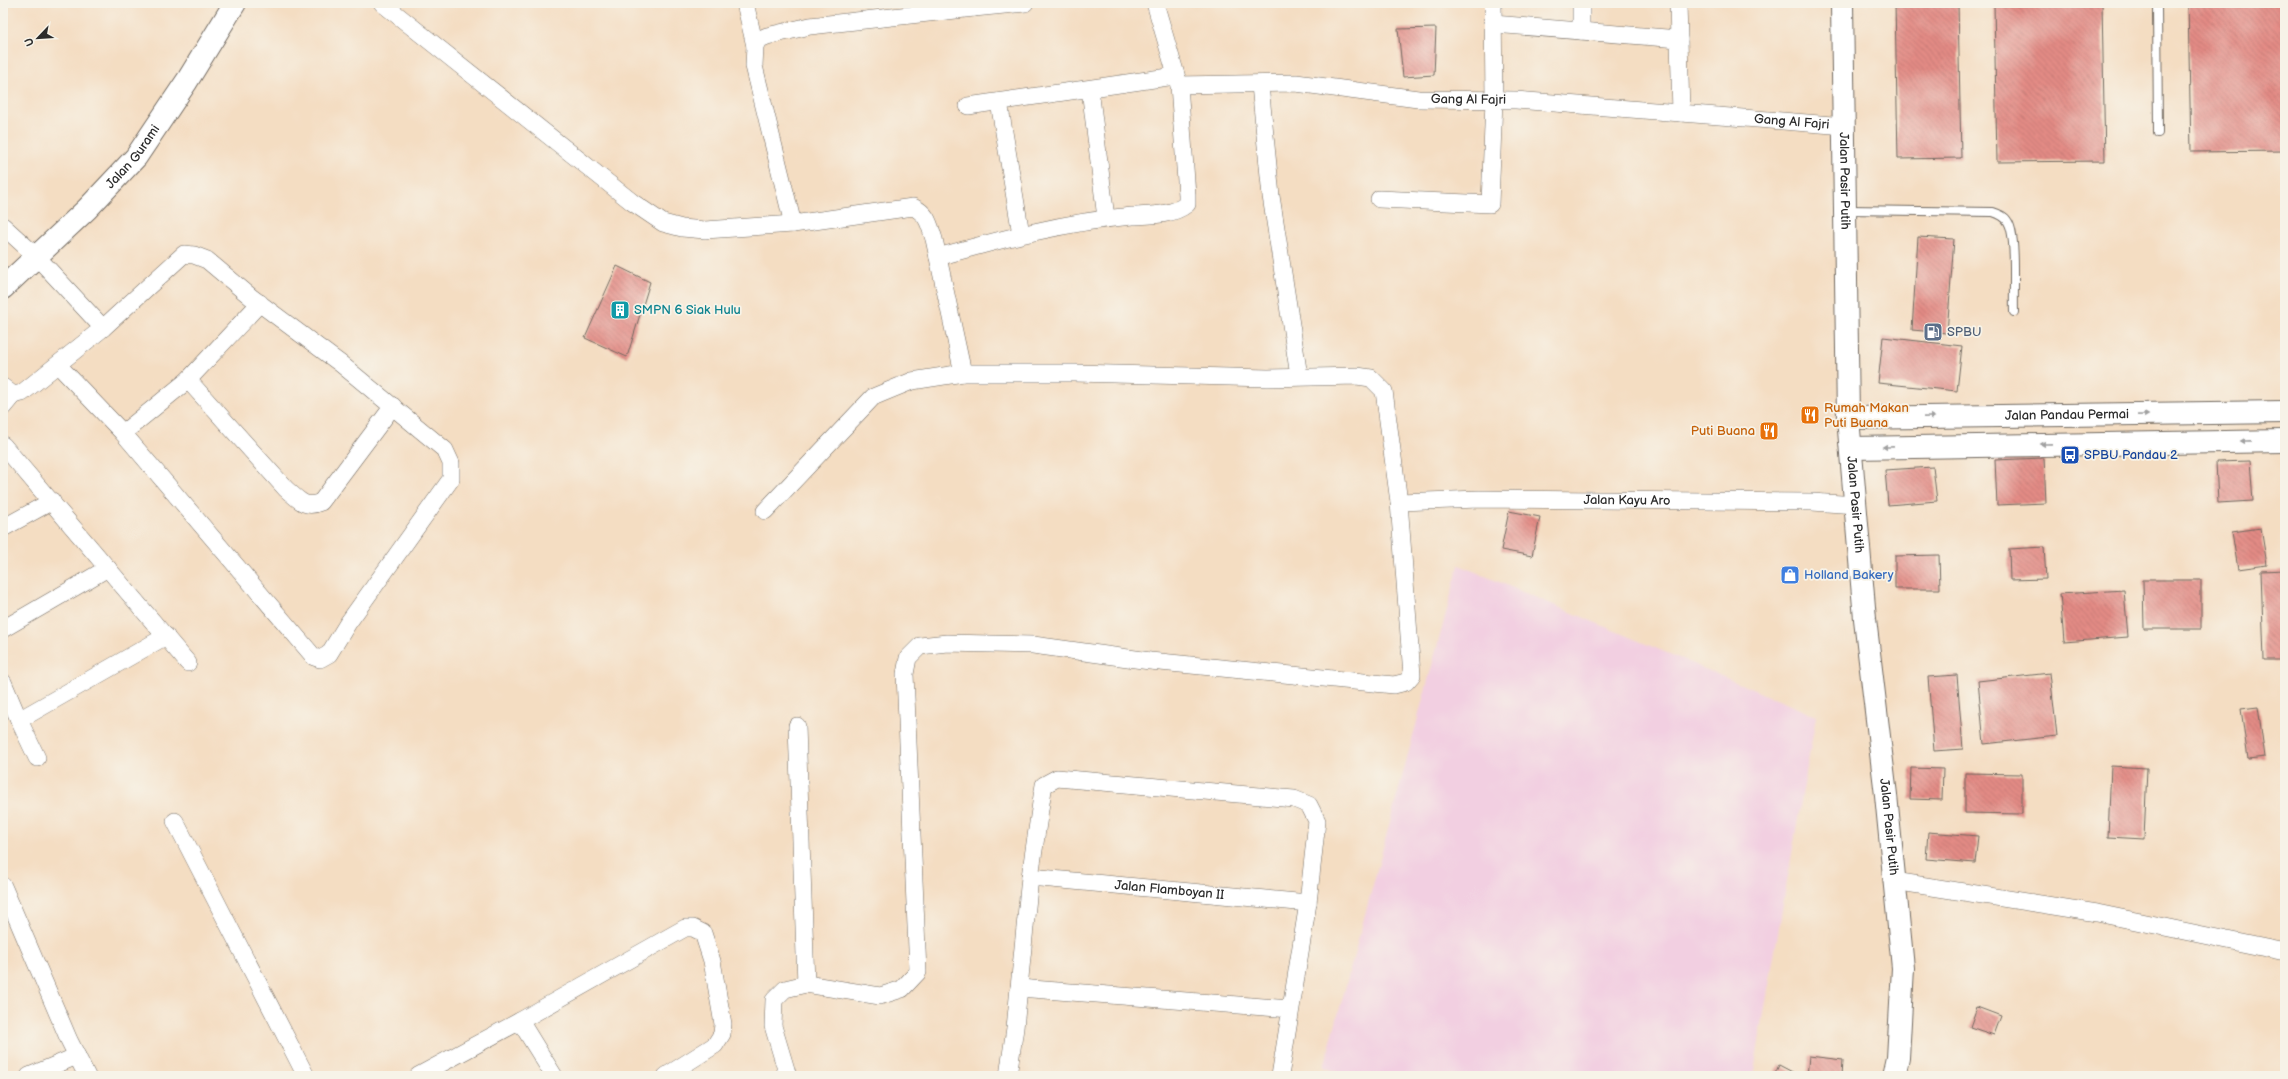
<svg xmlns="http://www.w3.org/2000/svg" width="2288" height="1079" font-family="'Balsamiq Sans',sans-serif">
<defs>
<pattern id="building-back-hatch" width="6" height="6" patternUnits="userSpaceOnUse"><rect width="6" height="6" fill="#e38b85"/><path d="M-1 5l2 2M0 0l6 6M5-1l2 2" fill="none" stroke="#b8726d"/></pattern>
</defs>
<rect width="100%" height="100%" fill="#f7f3e8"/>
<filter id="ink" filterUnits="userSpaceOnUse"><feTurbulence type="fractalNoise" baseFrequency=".025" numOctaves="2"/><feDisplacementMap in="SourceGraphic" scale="8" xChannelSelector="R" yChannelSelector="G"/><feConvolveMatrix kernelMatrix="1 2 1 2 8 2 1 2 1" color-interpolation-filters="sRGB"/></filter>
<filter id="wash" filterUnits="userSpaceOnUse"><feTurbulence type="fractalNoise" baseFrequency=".012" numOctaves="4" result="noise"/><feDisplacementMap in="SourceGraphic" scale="16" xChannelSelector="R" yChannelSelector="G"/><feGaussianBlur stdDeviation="0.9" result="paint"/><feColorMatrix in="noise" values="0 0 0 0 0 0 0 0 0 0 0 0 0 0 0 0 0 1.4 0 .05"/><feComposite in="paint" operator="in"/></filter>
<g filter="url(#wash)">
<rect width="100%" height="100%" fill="#f4ddc2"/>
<path fill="#f2cfe1" d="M 1459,565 L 1816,716 L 1753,1076 L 1346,1076 L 1324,1067 Z"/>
<g id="blocks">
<path fill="url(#building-back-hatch)" d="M 1895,3 L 1958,3 L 1961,158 L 1898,159 Z
M 1994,3 L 2102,3 L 2105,161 L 1997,162 Z
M 2188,3 L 2285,3 L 2285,151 L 2191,152 Z
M 1436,28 L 1434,75 L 1403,77 L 1398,29 Z
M 1918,237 L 1954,239 L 1947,333 L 1912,330 Z
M 617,266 L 650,282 L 627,357 L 585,338 Z
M 1883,337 L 1962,346 L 1957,391 L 1878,383 Z
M 2044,458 L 2046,503 L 1997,505 L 1995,460 Z
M 2250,461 L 2253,501 L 2218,503 L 2216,462 Z
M 1933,467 L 1937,501 L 1888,505 L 1885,470 Z
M 1509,511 L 1540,517 L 1532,556 L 1501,550 Z
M 2261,528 L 2267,565 L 2238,569 L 2232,532 Z
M 2044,547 L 2046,579 L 2010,580 L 2009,549 Z
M 1939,555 L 1940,589 L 1895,589 L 1895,556 Z
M 2285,570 L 2285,660 L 2264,660 L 2261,571 Z
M 2143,580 L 2201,580 L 2201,629 L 2144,629 Z
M 2124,590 L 2128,637 L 2064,642 L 2060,594 Z
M 2050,673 L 2057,736 L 1984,744 L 1978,681 Z
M 1957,675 L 1963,749 L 1934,751 L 1928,677 Z
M 2258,707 L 2265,757 L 2248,759 L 2241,709 Z
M 2111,766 L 2147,768 L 2144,839 L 2108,837 Z
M 1911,768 L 1943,769 L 1942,800 L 1910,799 Z
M 1965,773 L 2022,774 L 2022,814 L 1965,813 Z
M 1928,832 L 1978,836 L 1975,863 L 1926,859 Z
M 1977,1007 L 2001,1016 L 1994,1035 L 1970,1027 Z
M 1809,1056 L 1843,1060 L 1842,1076 L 1807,1076 Z
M 1779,1065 L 1800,1076 L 1774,1076 Z"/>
</g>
</g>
<g filter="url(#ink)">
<use href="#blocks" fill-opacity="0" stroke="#716960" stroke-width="1"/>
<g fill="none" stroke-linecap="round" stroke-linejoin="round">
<defs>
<path id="lane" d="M 2157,3 L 2158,133
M 1847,210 L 1993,212 C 1999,214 2005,216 2008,222 C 2017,236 2013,293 2014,312"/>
<g id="street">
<path d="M 382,3 L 632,202 L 663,223 L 682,228 L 705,230 L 793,224 L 913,207 C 928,214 929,224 934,239 L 963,373 L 1075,373 L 1268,378 L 1357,376 L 1371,378 L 1384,391 L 1399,502 L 1412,675 L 1406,682 L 1394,685 L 1150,661 L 1033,645 L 947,643 L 920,646 L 908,658 L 905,674 L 918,972 L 902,989 L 880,996 L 806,984 L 785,989 L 774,1000 L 773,1026 L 788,1076"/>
<path d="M 745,3 L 755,46"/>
<path d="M 973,3 L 974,8 L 1025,3"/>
<path id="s1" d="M 1155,3 L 1179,85 L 1296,83 L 1418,99 L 1516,100 L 1845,126"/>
<path d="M 1581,3 L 1581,31"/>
<path d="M 1678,3 L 1681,113"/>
<path d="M 1493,24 L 1679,39"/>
<path d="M 1260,85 L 1271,196 L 1299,376"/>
<path d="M 1090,89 L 1106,218"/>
<path d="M 999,102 L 1021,234"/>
<path d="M 968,106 L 1175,76"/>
<path d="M 1379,199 L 1490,204 L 1494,100 L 1493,3"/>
<path d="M 793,224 L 754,66 L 755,46 L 758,40 L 767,36 L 810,26 L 974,8"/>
<path d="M 3,226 L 37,257 L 103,328 L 22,393 L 13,395 L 3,387"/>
<path d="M 938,257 C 1002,239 1065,222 1132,216 C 1150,215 1172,216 1187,204 L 1187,195 L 1179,85"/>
<path d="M 58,365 L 123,433 L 314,657 L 320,659 L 329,654 L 348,623 L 451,479 L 451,463 L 445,450 L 341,364 L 251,297 L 207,260 L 194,255 L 184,254 L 103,328"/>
<path d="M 188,380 L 286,489 C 299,500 305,509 321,502 L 393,406"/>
<path d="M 3,407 L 13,395"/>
<path d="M 123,433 L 188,380 L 260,303"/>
<path d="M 3,445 L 188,663"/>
<path id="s2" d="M 1399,502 L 1479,499 L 1812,502 L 1856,505"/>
<path d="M 765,511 L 873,397 L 912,381 L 963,373"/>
<path d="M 3,528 L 52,501"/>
<path d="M 3,629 L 108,568"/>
<path d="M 3,682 L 19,720"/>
<path d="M 797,726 L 806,984"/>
<path d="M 37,758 L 19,720 L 166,636"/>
<path d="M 175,821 L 306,1076"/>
<path id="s3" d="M 1030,877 L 1308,903"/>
<path d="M 1894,881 L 2097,913 L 2285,952"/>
<path d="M 3,886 L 69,1040 L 87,1076"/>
<path d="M 1019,988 L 1290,1009"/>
<path d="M 29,1076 L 77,1056"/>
<path d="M 418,1076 L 520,1021"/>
<path d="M 554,1076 L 520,1021 L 685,928 L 693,928 L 703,933 L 712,961 L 723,1024 L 722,1034 L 715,1045 L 666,1076"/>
<path d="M 1008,1076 L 1015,1028 L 1030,877 L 1042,796 L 1044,785 L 1057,778 L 1294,799 L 1309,805 L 1317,821 L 1308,903 L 1280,1076"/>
</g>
<g id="secondary">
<path id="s4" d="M 3,288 L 87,209 L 136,157 L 187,81 L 235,3"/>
<path id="s5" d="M 1848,418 L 2285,412"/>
<path d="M 1852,448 L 2285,441"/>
</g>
<g id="highway">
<path id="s6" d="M 1842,3 L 1848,418 L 1865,619 L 1886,795 L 1903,968 L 1898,1058 L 1894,1076"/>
</g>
</defs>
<use href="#lane" stroke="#716960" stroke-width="10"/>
<use href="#street" stroke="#716960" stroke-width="18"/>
<use href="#secondary" stroke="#716960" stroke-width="24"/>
<use href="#highway" stroke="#716960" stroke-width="24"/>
<use href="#lane" stroke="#fff" stroke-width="8"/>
<use href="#street" stroke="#fff" stroke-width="17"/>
<use href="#secondary" stroke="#fff" stroke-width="22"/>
<use href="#highway" stroke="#fff" stroke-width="22"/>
</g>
<defs><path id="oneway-solid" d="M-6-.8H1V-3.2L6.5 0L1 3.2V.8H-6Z"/></defs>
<g fill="#a0a0a0">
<use href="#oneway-solid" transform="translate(2143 415) rotate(-1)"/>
<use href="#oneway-solid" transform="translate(1929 417) rotate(-1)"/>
<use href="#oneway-solid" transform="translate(2246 441) rotate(179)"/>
<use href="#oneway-solid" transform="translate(2046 444) rotate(179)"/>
<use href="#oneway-solid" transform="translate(1888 447) rotate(179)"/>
</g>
</g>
<defs>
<symbol id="building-square" viewBox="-11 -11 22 22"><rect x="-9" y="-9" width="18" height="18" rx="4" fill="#0f9aa8" stroke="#f7f3e8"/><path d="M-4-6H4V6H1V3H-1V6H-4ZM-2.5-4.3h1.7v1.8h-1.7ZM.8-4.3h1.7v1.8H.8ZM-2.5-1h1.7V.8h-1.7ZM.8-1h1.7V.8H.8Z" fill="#fff"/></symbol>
<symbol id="fuel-square" viewBox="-11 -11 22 22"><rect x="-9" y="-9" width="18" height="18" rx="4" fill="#5c6f8a" stroke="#f7f3e8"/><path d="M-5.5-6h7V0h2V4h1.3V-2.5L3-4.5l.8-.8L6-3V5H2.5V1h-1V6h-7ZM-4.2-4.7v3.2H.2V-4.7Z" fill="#fff"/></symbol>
<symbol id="restaurant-square" viewBox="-11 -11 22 22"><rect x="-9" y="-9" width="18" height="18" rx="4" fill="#e8710a" stroke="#f7f3e8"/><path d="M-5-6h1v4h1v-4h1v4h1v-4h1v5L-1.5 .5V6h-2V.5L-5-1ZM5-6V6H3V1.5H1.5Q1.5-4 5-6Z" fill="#fff"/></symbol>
<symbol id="bus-square" viewBox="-11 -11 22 22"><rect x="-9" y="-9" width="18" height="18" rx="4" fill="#1a4fb4" stroke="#f7f3e8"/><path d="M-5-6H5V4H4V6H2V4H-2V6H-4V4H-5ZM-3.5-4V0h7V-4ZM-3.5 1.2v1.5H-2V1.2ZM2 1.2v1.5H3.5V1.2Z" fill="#fff"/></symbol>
<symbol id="shop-square" viewBox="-11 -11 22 22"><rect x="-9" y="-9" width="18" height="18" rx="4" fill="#3f7fe0" stroke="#f7f3e8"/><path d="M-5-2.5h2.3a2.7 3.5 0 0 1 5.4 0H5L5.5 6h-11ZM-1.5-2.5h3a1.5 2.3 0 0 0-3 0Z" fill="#fff"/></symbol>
</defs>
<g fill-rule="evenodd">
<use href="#building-square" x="609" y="299" width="22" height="22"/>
<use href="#fuel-square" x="1922" y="321" width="22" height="22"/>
<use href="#restaurant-square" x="1799" y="404" width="22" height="22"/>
<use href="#restaurant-square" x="1758" y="420" width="22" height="22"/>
<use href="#bus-square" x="2059" y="444" width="22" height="22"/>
<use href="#shop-square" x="1779" y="564" width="22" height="22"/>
</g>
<g text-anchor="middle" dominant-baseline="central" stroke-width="3.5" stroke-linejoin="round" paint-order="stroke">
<g font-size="13" fill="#2b2b2b" stroke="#f7f3e8">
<text stroke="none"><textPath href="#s1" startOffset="376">Gang Al Fajri</textPath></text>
<text stroke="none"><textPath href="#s1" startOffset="700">Gang Al Fajri</textPath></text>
<text stroke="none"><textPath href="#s4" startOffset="185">Jalan Gurami</textPath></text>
<text stroke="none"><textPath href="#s6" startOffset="178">Jalan Pasir Putih</textPath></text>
<text stroke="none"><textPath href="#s5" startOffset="219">Jalan Pandau Permai</textPath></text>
<text stroke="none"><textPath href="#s2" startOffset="228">Jalan Kayu Aro</textPath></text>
<text stroke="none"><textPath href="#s6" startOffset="502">Jalan Pasir Putih</textPath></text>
<text stroke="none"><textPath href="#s6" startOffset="826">Jalan Pasir Putih</textPath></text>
<text stroke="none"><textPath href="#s3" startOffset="140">Jalan Flamboyan II</textPath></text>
</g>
<g font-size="13" fill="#0d838f" stroke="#f7f3e8" text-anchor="start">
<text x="634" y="310">SMPN 6 Siak Hulu</text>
</g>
<g font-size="13" fill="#4e5e75" stroke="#f7f3e8" text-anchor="start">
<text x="1947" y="332">SPBU</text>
</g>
<g font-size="13" fill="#c56008" stroke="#f7f3e8" text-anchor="start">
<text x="1824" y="408">Rumah Makan<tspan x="1824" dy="15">Puti Buana</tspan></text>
<text x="1755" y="431" text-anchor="end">Puti Buana</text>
</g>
<g font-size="13" fill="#164399" stroke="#f7f3e8" text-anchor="start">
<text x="2084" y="455">SPBU Pandau 2</text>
</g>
<g font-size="13" fill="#366cbe" stroke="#f7f3e8" text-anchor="start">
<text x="1804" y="575">Holland Bakery</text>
</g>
</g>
<rect width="2288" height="1079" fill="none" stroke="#f7f3e8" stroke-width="16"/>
<g transform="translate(38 38) rotate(245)" stroke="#f7f3e8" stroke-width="3" paint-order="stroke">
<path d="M0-3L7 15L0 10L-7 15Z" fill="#2b2b2b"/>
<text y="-6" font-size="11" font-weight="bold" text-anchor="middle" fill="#2b2b2b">U</text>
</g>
</svg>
